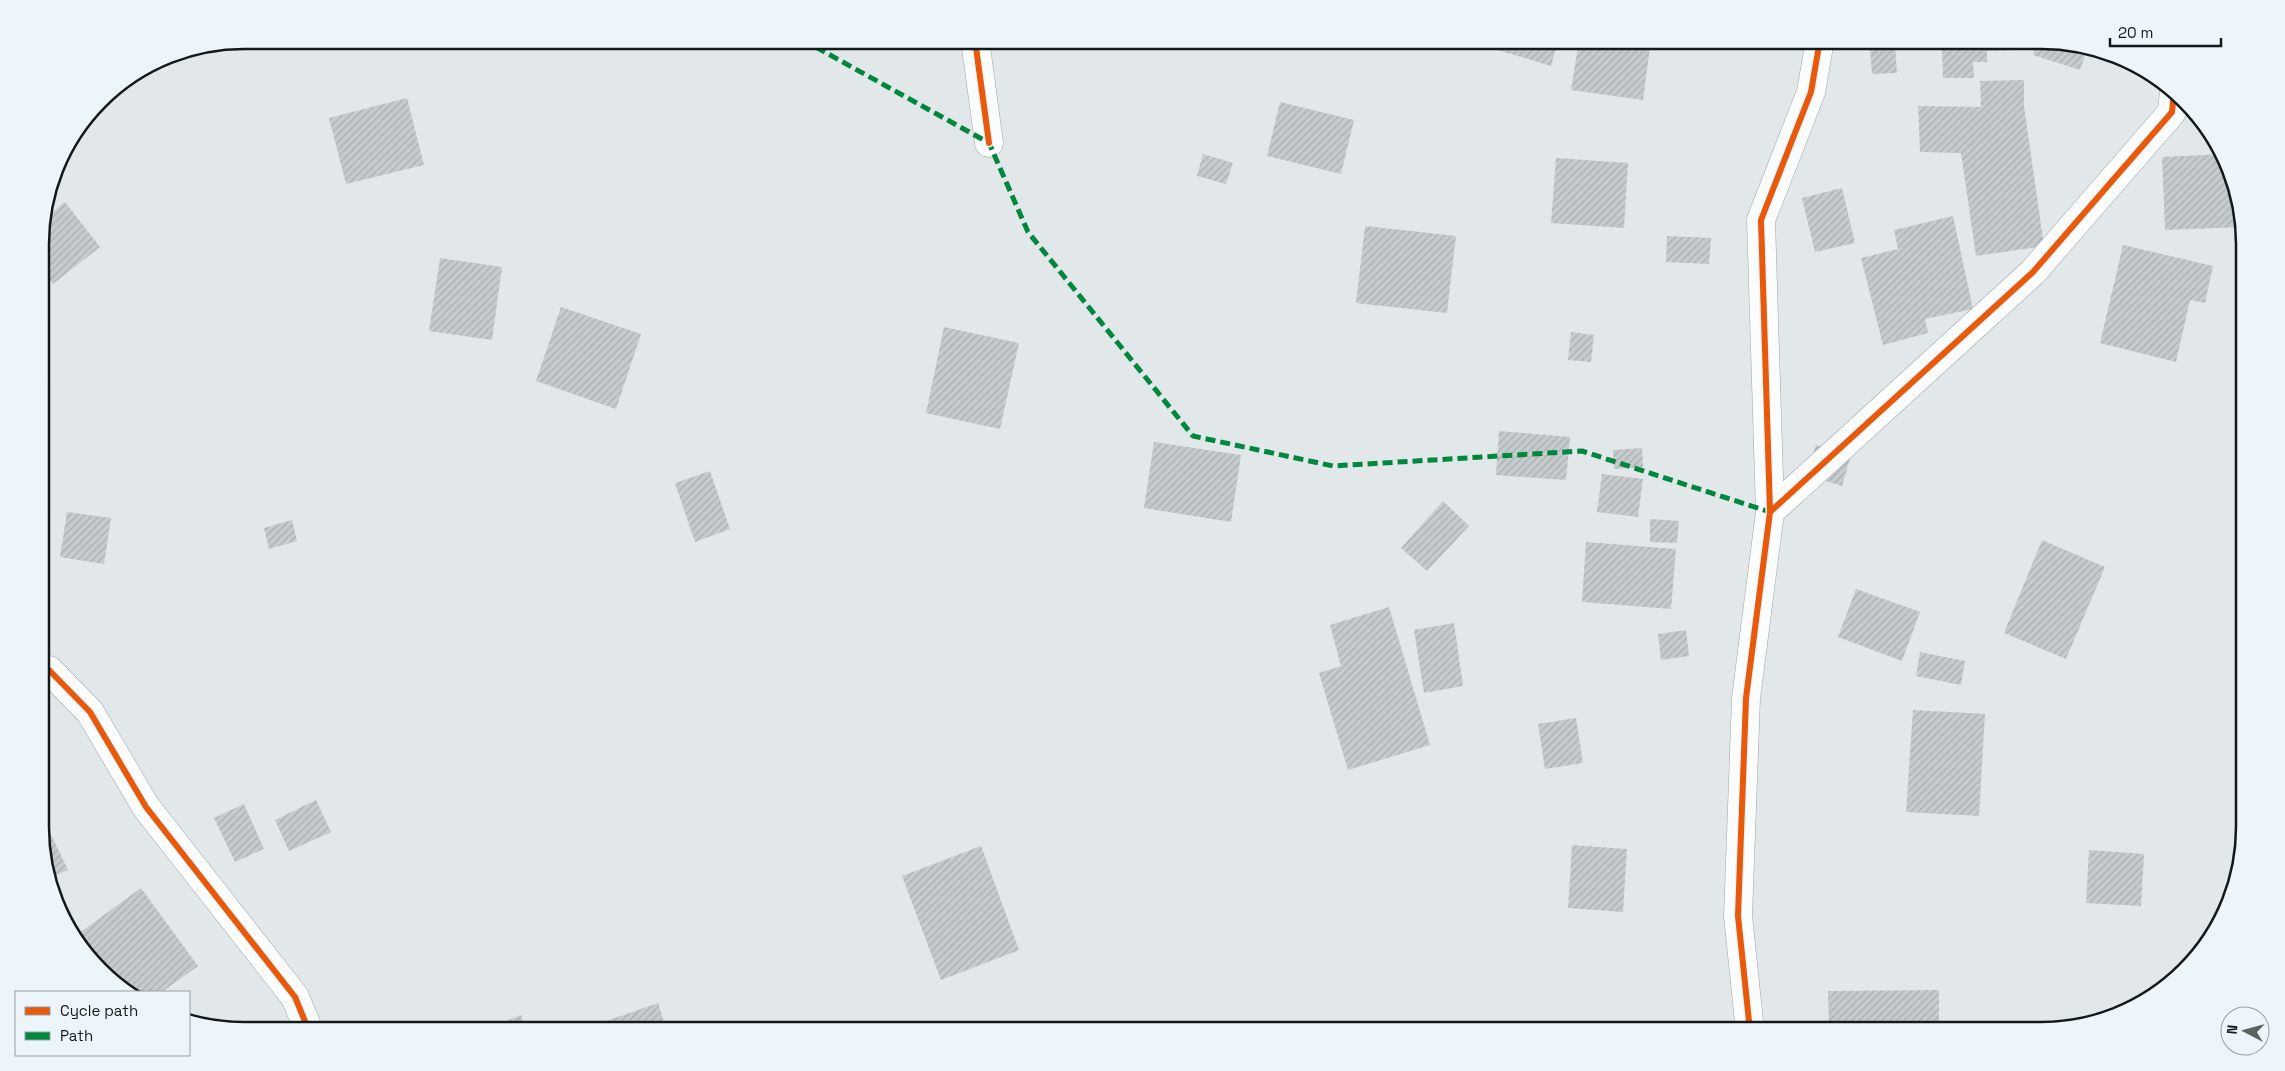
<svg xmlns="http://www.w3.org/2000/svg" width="2285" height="1071" font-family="'Space Grotesk',sans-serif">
<defs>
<pattern id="building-hatch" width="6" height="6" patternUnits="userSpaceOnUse" patternTransform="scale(1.25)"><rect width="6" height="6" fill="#c6cbcd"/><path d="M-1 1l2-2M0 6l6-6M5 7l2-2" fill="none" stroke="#a9aeaf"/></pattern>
</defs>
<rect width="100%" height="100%" fill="#e2e8ea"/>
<path fill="url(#building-hatch)" d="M 1476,40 L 1558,40 L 1551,66 L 1475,43 Z
M 1579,40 L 1651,40 L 1643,100 L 1571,90 Z
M 1968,40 L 2017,40 L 2017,50 L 1987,51 L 1987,62 L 1973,62 L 1974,78 L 1943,78 L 1942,48 L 1968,47 Z
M 2038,40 L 2087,49 L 2080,70 L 2033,55 Z
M 1895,47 L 1897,73 L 1872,74 L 1870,49 Z
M 2024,80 L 2024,106 L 2044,246 L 1976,256 L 1961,153 L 1920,152 L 1918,106 L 1981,107 L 1980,81 Z
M 407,98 L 424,165 L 346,184 L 329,118 Z
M 1280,102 L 1354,120 L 1341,174 L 1267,156 Z
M 1203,154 L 1233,163 L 1226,184 L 1197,176 Z
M 2223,154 L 2230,166 L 2242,214 L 2243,227 L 2165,230 L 2162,157 Z
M 1556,158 L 1628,163 L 1624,228 L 1551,223 Z
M 1842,188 L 1855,243 L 1815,252 L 1802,198 Z
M 65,202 L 100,247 L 53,284 L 41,268 L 40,230 L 43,220 Z
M 1953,216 L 1973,309 L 1925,319 L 1928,333 L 1883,345 L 1861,258 L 1898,249 L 1894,230 Z
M 1365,226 L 1456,236 L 1447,313 L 1356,303 Z
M 1667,236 L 1711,238 L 1709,264 L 1666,262 Z
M 2123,245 L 2213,266 L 2205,303 L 2190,300 L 2176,362 L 2100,343 Z
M 440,258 L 502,267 L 492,340 L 429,331 Z
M 561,307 L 641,334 L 616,409 L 536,381 Z
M 944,327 L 1019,343 L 1000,429 L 926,413 Z
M 1571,332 L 1594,335 L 1591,362 L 1568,360 Z
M 1499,431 L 1570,437 L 1566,480 L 1496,475 Z
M 1154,442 L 1241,455 L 1231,522 L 1144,508 Z
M 1816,445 L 1851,455 L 1842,486 L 1807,475 Z
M 1642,448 L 1643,467 L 1614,469 L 1613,450 Z
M 710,471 L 730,529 L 695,542 L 675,483 Z
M 1602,474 L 1643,479 L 1638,517 L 1597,512 Z
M 1443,501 L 1469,526 L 1427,571 L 1401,548 Z
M 67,512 L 111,518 L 104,564 L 60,557 Z
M 1650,519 L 1679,521 L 1677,543 L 1650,542 Z
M 292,520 L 297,541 L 269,549 L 264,528 Z
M 2042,540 L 2105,567 L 2066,659 L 2004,633 Z
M 1586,542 L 1676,549 L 1671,609 L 1582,602 Z
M 1856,589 L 1920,612 L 1902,661 L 1838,637 Z
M 1389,607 L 1430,745 L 1348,770 L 1319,673 L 1341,666 L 1330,625 Z
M 1454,623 L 1463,686 L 1424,693 L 1414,630 Z
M 1686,630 L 1689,656 L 1661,660 L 1658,634 Z
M 1920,652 L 1965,661 L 1961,685 L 1916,676 Z
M 1913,710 L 1985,714 L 1979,816 L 1906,812 Z
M 1576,718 L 1583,763 L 1545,769 L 1538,724 Z
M 316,800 L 331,832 L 289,851 L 275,820 Z
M 244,804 L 264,849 L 235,862 L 214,818 Z
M 42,816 L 68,870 L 48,879 L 42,854 Z
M 1572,845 L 1627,849 L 1623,912 L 1568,908 Z
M 981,846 L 1019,950 L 941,980 L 902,876 Z
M 2089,850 L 2144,854 L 2141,906 L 2086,903 Z
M 141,888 L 198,966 L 162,992 L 125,992 L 119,989 L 82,951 L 74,937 Z
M 1939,990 L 1939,1031 L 1829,1031 L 1828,991 Z
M 658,1003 L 667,1031 L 593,1031 L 592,1026 Z
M 521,1015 L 527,1031 L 482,1031 Z"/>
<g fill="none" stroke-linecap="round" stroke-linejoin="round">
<defs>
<path id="minor" d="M 975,40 L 989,143
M 1770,512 L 2033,272 L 2172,112 L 2174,91
M 41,668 L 49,670 L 90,712 L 146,807 L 295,997 L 309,1031
M 1750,1031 L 1738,916 L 1746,698 L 1770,512 L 1761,220 L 1811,92 L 1820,40"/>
</defs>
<use href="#minor" stroke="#a1a5a7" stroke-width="29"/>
<use href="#minor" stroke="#fbfcfc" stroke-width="28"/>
<path stroke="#00873e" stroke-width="5" stroke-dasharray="10 5" stroke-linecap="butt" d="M 803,40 L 989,143 L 1028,232 L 1193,436 L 1333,466 L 1582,451 L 1770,512"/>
<defs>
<path id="cycleway" d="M 975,40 L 989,143
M 1770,512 L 2033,272 L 2172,112 L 2174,91
M 41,668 L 49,670 L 90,712 L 146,807 L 295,997 L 309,1031
M 1750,1031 L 1738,916 L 1746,698 L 1770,512 L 1761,220 L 1811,92 L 1820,40"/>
</defs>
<use href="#cycleway" stroke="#ecf6fa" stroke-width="9"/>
<use href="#cycleway" stroke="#e8590c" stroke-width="6"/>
</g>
<path d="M0 0H2285V1071H0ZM244 49H2041A195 195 0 0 1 2236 244V827A195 195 0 0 1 2041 1022H244A195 195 0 0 1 49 827V244A195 195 0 0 1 244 49Z" fill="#ecf6fa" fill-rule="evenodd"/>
<path fill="none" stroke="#141819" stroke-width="2.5" d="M244 49H2041A195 195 0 0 1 2236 244V827A195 195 0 0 1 2041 1022H244A195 195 0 0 1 49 827V244A195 195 0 0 1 244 49Z"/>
<rect x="15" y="991" width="175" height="65" fill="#ecf6fa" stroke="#969da0"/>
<rect x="25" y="1007" width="25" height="8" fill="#e8590c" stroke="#969da0"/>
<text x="60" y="1016" font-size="15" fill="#141819">Cycle path</text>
<rect x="25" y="1032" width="25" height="8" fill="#00873e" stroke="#969da0"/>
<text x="60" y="1041" font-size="15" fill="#141819">Path</text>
<g transform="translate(2245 1031) rotate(276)"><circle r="24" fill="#ecf6fa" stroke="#969da0"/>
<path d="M0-4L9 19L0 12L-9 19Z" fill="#5c6162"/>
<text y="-8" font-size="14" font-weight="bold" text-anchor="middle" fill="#141819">N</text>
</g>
<path d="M2110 38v8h111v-8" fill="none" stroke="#141819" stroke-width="2.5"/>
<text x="2118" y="38" font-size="15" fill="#141819" stroke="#ecf6fa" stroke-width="4" paint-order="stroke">20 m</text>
</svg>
